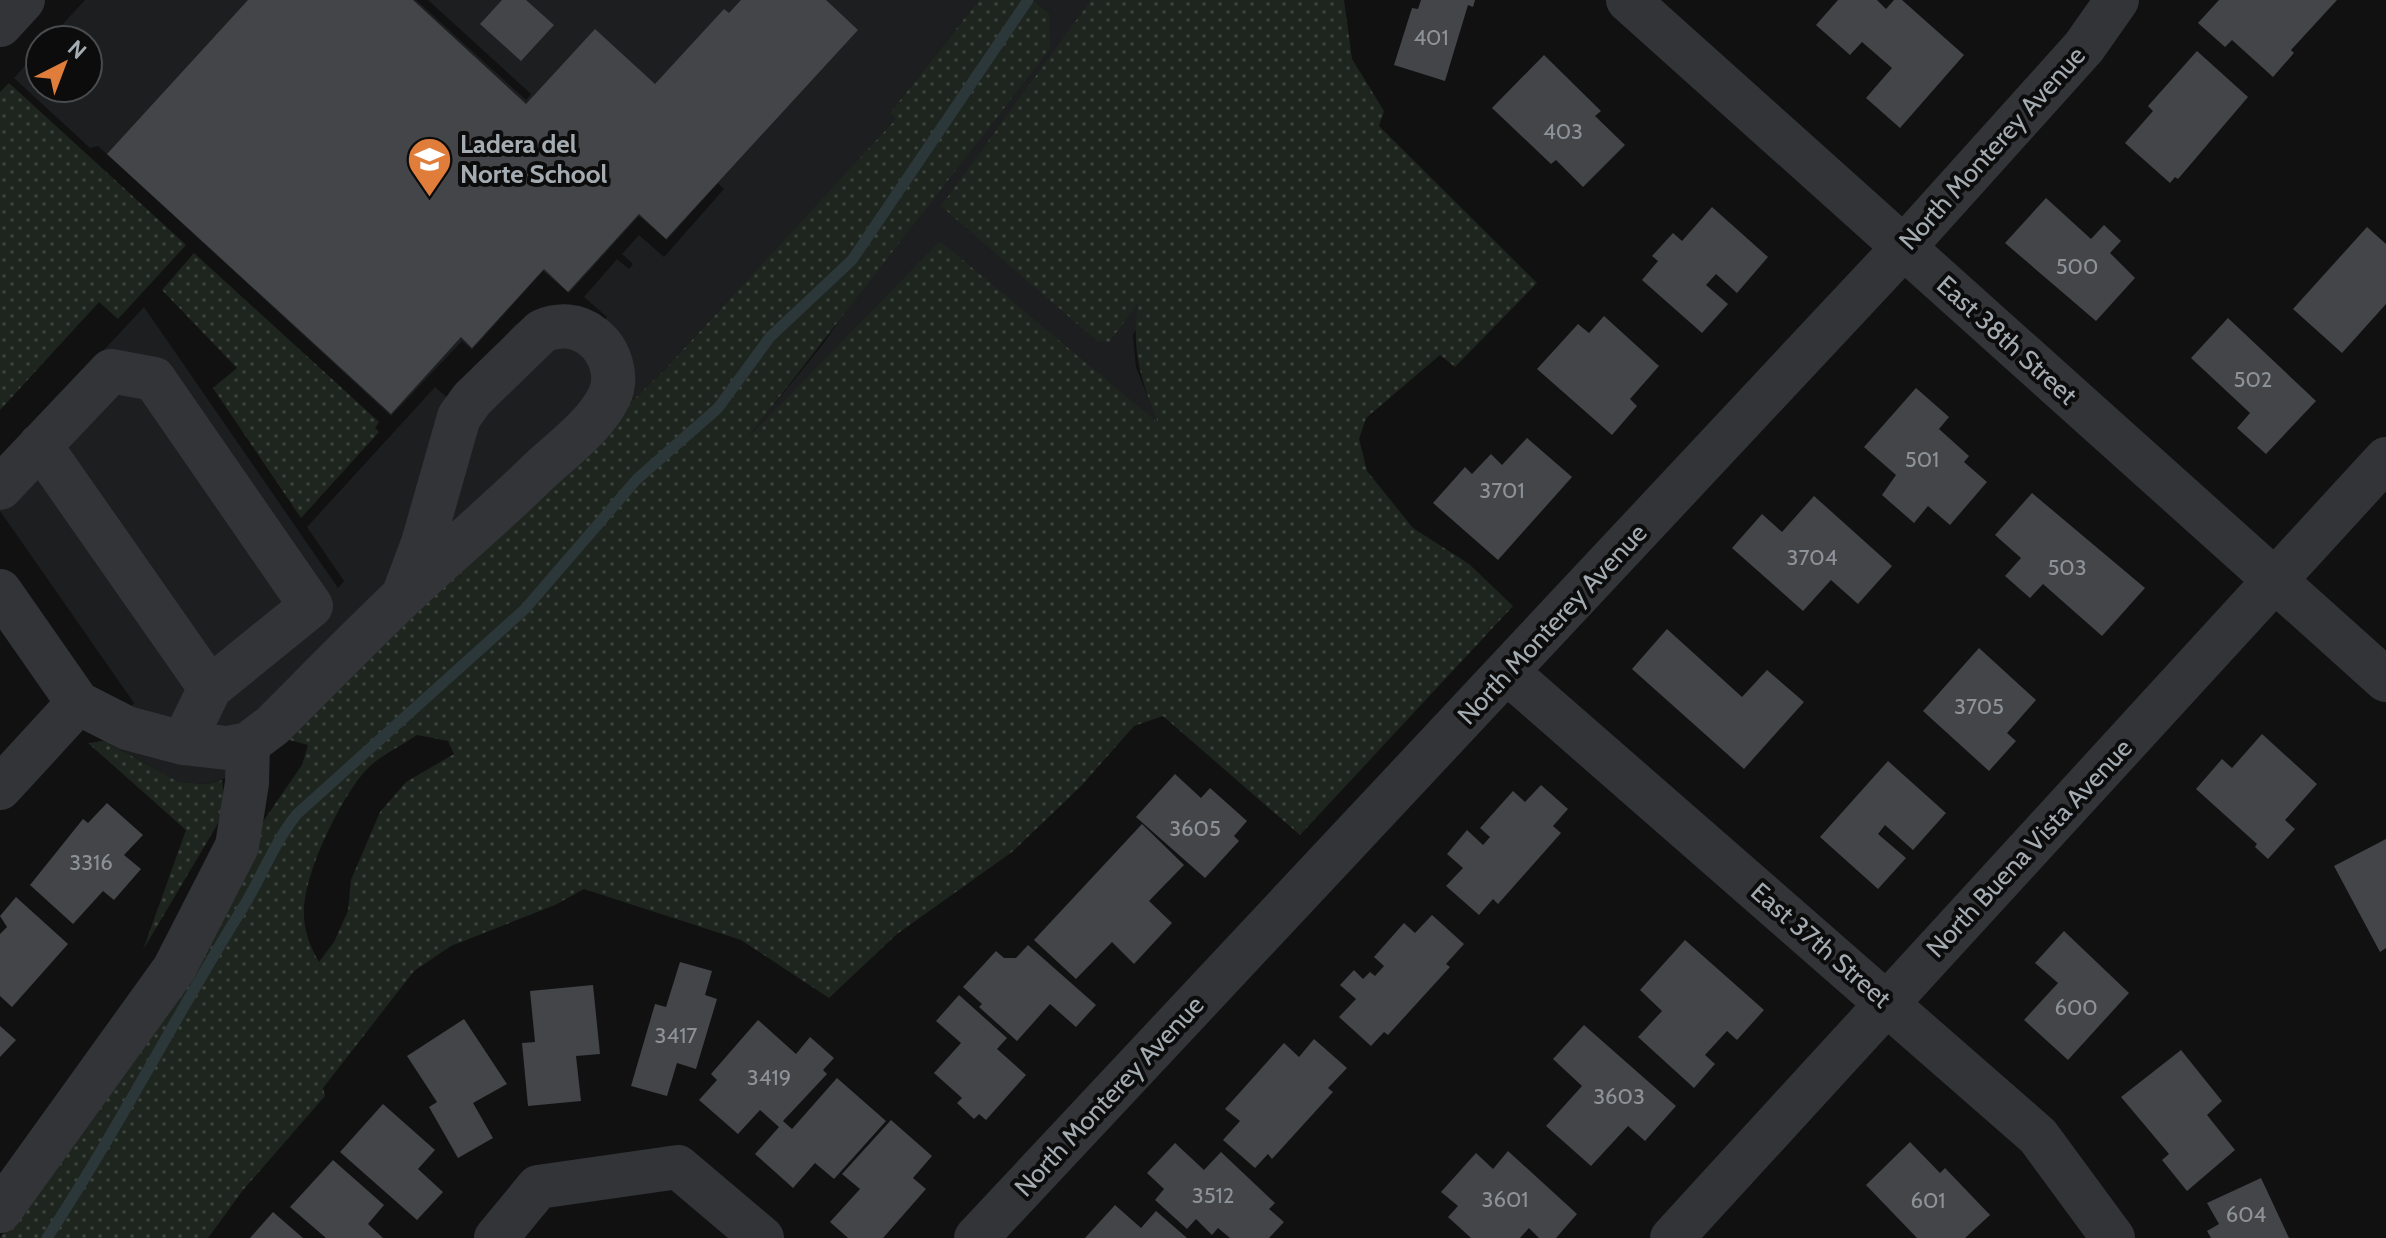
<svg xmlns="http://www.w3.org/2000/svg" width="2386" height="1238" font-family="Cabin,sans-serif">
<defs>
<pattern id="grass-dots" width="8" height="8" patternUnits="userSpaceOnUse" patternTransform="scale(2)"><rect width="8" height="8" fill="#1e251e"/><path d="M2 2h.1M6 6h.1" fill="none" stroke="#3c423c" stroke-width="1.8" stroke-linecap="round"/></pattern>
</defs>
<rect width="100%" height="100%" fill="#111112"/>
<path fill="#1d1e1f" d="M 85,0 L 416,0 L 526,100 L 531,94 L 428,0 L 979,0 L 890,113 L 897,119 L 667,367 L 367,658 L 232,776 L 208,784 L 179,782 L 104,741 L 134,703 L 0,511 L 0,461 L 144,307 L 338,588 L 344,581 L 307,527 L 435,387 L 449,399 L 515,325 L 532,314 L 605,320 L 607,317 L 584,297 L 617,259 L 629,269 L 633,264 L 622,254 L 639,235 L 664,257 L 724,189 L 718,183 L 667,240 L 639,216 L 569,293 L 543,271 L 472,350 L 462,341 L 391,416 L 98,146 L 90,148 L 14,78 L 40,49 L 40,88 L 88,88 L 88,40 L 48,40 Z
M 1033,0 L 1191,0 L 1201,218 L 1133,335 L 1136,367 L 1159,425 L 738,449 L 823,344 L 1049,13 Z"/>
<path fill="url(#grass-dots)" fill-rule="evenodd" d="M 979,0 L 1033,0 L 1049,13 L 1050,49 L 746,440 L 940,241 L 1158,423 C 1141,381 1131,350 1138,304 L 1109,342 L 1097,341 L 941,206 L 1091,0 L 1344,0 L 1352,59 L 1384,111 L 1379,126 L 1537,283 L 1455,367 L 1440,355 L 1366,418 L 1359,439 L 1367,471 L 1413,528 L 1469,564 L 1513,606 L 1300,835 L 1163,716 L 1134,726 L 1081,786 L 1012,852 L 897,934 L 829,998 L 741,940 L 584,889 L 555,905 L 451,946 L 414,971 L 323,1088 L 325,1096 L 243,1190 L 208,1238 L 0,1238 L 140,1039 L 260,826 L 302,765 L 308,745 L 286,739 L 667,367 L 896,119 L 890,113 ZM 417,735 L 448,741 L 454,754 L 406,782 L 380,812 L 351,880 L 348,911 L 334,942 L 319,962 C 311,949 304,931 304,916 C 302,876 340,799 366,770 C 379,756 401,746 417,735 Z
M 9,83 L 186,245 L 118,319 L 99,302 L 0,410 L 0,92 Z
M 194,253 L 379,422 L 375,428 L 379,432 L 301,518 L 213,388 L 237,368 L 162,290 Z
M 104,741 L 179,782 L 208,784 L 222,780 L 225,803 L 217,825 L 143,950 L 186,830 L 88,743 Z"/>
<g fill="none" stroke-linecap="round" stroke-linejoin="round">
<path stroke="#2c373a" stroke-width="11" d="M 47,1238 C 117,1131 175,1017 242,909 C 262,877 273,844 297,814 L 525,609 L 637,479 L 718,408 L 770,337 L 852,260 L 1028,0"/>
</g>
<path fill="#434548" d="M 248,0 L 413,0 L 526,104 L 595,29 L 655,84 L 724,9 L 729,13 L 741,0 L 826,0 L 858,30 L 666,239 L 639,214 L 568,292 L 544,269 L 472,348 L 461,337 L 391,414 L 107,154 Z
M 502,0 L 526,0 L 554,25 L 521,61 L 480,24 Z
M 1421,0 L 1475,0 L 1473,7 L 1468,5 L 1445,81 L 1394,65 L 1412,8 L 1418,9 Z
M 1838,0 L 1877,0 L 1886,9 L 1894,0 L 1902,0 L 1964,55 L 1900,128 L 1866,98 L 1892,68 L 1862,42 L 1850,55 L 1816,25 Z
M 2219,0 L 2337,0 L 2291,50 L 2294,53 L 2273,77 L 2232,40 L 2225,47 L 2198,23 Z
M 2197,51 L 2248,97 L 2178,179 L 2175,177 L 2170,183 L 2125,143 L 2153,111 L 2148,106 Z
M 1544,55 L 1601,111 L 1595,116 L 1625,145 L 1583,187 L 1556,160 L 1551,164 L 1492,108 Z
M 2046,198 L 2091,239 L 2104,225 L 2121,241 L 2110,253 L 2135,278 L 2096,321 L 2005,243 Z
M 1712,207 L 1768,257 L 1737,293 L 1716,274 L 1706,285 L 1728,304 L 1702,333 L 1642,280 L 1658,261 L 1652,256 L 1673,233 L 1682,241 Z
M 2367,227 L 2386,244 L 2386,304 L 2342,353 L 2293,309 Z
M 1604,316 L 1659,366 L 1630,399 L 1637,406 L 1612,435 L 1537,369 L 1578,324 L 1589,333 Z
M 2228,318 L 2316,401 L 2266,454 L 2237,428 L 2250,413 L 2191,358 Z
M 1916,388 L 1949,417 L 1939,429 L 1969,456 L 1964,462 L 1987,482 L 1950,525 L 1928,506 L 1914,523 L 1882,495 L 1896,475 L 1864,447 Z
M 1527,438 L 1572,477 L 1498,560 L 1433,503 L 1465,467 L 1472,474 L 1491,454 L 1502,465 Z
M 2032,493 L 2145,588 L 2102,636 L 2043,584 L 2030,598 L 2005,576 L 2021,558 L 1995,535 Z
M 1814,496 L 1892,566 L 1858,604 L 1831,580 L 1803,611 L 1732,548 L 1762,514 L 1782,532 Z
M 1667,629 L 1742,697 L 1767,670 L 1804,702 L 1744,769 L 1632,669 Z
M 1979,648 L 2036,700 L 2007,733 L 2016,741 L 1989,771 L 1923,711 Z
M 2262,734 L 2317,784 L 2285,820 L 2295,829 L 2268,859 L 2255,847 L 2257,844 L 2196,789 L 2222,759 L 2232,768 Z
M 1888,761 L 1946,813 L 1913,850 L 1885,825 L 1878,834 L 1906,858 L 1878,889 L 1820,837 Z
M 1175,774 L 1201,798 L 1210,788 L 1247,821 L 1234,836 L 1239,841 L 1205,878 L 1136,817 Z
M 1541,785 L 1568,809 L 1553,826 L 1561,833 L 1498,904 L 1493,899 L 1479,915 L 1446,886 L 1463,868 L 1447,854 L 1467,830 L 1483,845 L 1490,837 L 1480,828 L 1513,791 L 1525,802 Z
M 107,803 L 143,835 L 124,855 L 141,869 L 114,900 L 103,891 L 73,924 L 30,885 L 83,819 L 88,823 Z
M 1142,824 L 1184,865 L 1149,901 L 1172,923 L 1134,964 L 1112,942 L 1076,979 L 1034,940 Z
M 2386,839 L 2386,948 L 2380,952 L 2334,866 Z
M 16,897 L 68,944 L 12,1007 L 0,996 L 0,934 L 7,927 L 0,916 Z
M 1432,915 L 1464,944 L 1446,964 L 1450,967 L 1388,1035 L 1384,1032 L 1371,1046 L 1339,1017 L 1356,999 L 1340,985 L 1354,970 L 1363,979 L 1370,972 L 1375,976 L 1384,966 L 1374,957 L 1404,923 L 1415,933 Z
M 2064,931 L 2129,993 L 2068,1060 L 2024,1020 L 2058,983 L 2035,963 Z
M 1685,940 L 1764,1010 L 1737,1040 L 1727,1031 L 1705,1055 L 1715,1064 L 1694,1088 L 1638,1037 L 1662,1011 L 1640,990 Z
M 1028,945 L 1096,1005 L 1076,1027 L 1050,1004 L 1017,1041 L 979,1007 L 982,1004 L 963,987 L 996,951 L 1004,958 L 1016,958 Z
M 680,962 L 712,971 L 705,995 L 717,999 L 696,1069 L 677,1063 L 667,1096 L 631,1086 L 655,1004 L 666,1007 Z
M 593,985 L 600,1054 L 576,1056 L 581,1101 L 528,1106 L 522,1043 L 535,1042 L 530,991 Z
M 959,995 L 1007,1038 L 997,1049 L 1026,1075 L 986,1120 L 979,1114 L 974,1119 L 957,1103 L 962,1098 L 934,1073 L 961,1043 L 936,1021 Z
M 464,1019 L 507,1084 L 473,1103 L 493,1138 L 458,1158 L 429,1107 L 437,1102 L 407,1056 Z
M 758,1020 L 796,1054 L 810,1037 L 834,1058 L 823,1070 L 827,1074 L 783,1121 L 792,1129 L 837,1078 L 886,1121 L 834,1179 L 815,1163 L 793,1188 L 755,1154 L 779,1127 L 760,1110 L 738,1134 L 699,1100 L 717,1080 L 711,1074 Z
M 1584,1025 L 1676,1106 L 1645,1141 L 1628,1126 L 1591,1166 L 1546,1126 L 1582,1086 L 1553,1059 Z
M 0,1026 L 16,1040 L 0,1057 Z
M 1314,1039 L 1347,1068 L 1328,1088 L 1333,1092 L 1272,1159 L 1268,1154 L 1255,1168 L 1223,1140 L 1240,1121 L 1225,1109 L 1284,1043 L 1299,1057 Z
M 2181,1050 L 2222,1101 L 2207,1115 L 2235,1150 L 2187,1191 L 2162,1160 L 2169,1154 L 2121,1097 Z
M 383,1104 L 435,1150 L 418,1169 L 443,1192 L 417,1220 L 340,1152 Z
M 891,1120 L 932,1156 L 913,1178 L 926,1189 L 883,1238 L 848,1238 L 830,1222 L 860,1189 L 842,1174 Z
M 1910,1142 L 1940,1173 L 1945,1168 L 1990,1215 L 1965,1238 L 1917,1238 L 1866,1185 Z
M 1175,1143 L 1204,1170 L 1221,1152 L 1275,1203 L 1269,1209 L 1284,1222 L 1269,1238 L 1230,1238 L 1218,1228 L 1212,1235 L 1196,1219 L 1187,1229 L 1155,1200 L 1164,1189 L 1147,1173 Z
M 1508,1151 L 1577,1214 L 1556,1238 L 1539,1238 L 1529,1228 L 1520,1238 L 1471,1238 L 1448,1217 L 1458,1206 L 1441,1192 L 1476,1153 L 1493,1169 Z
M 333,1160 L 384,1205 L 368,1224 L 383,1238 L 326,1238 L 290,1207 Z
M 2261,1178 L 2289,1238 L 2211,1238 L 2207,1231 L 2219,1224 L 2207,1203 Z
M 1115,1205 L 1141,1228 L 1156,1211 L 1187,1238 L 1085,1238 Z
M 273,1212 L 303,1238 L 250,1238 Z"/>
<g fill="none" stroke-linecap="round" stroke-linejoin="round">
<path stroke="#323437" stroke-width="44" d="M 1628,0 L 2386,680
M 0,25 L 23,0
M 40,445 L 210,688
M 0,488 L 111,371 L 154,379 L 311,606 L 210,688 L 183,743
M 0,591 L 78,703 L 127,728 L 183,743 L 227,748 L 248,744 L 272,726 C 315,683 358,639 402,597 C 445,556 491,518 533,477 C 557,453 594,428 609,397 C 619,377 610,350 593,337 C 577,324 559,324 542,331 L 472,399 L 459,417 L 423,543 L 403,596
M 1507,672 L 2038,1136 L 2113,1238
M 0,788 L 78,703
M 0,1211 L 174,969 L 237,846 L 247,783 L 248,744
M 496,1238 L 538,1187 L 678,1167 L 762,1238
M 976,1238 L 1904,247 L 2084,47 L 2117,0
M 1672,1238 L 2386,459"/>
</g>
<defs>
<symbol id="school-pin" viewBox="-11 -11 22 30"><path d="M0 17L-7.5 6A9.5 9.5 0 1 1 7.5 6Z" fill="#e17d3b" stroke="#0c0c0d"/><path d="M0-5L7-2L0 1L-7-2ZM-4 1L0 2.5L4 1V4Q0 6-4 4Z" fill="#fff"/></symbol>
</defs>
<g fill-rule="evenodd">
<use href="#school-pin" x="404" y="134" width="51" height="69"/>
</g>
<g text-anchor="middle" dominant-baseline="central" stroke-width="8" stroke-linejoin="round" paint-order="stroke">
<g font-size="22" fill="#8c9298">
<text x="1431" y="37">401</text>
<text x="1563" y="131">403</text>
<text x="2077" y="266">500</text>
<text x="2253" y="379">502</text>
<text x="1922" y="459">501</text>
<text x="1502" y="490">3701</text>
<text x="1812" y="557">3704</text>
<text x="2067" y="567">503</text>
<text x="1979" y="706">3705</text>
<text x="1195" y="828">3605</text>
<text x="91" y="862">3316</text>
<text x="2076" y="1007">600</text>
<text x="676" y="1035">3417</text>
<text x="769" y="1077">3419</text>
<text x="1619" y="1096">3603</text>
<text x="1213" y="1195">3512</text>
<text x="1505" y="1199">3601</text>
<text x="1928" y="1200">601</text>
<text x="2246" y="1214">604</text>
</g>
<g font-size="26" font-weight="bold" fill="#a4acb2" stroke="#0c0c0d" text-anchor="start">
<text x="460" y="144">Ladera del<tspan x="460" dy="30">Norte School</tspan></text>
</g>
<g font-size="26" fill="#a4acb2" stroke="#0c0c0d">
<text transform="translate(1992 148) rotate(-48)">North Monterey Avenue</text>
<text transform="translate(2007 340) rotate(42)">East 38th Street</text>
<text transform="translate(1552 624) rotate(-47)">North Monterey Avenue</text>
<text transform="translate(2029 848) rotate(-47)">North Buena Vista Avenue</text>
<text transform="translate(1821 945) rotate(41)">East 37th Street</text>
<text transform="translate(1109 1096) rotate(-47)">North Monterey Avenue</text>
</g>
</g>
<g transform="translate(64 64) rotate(42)"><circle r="38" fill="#0c0c0d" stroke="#494c4f" stroke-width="2"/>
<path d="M0-6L14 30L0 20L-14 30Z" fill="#e17d3b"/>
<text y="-12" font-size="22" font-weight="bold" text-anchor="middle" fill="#a4acb2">N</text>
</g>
</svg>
